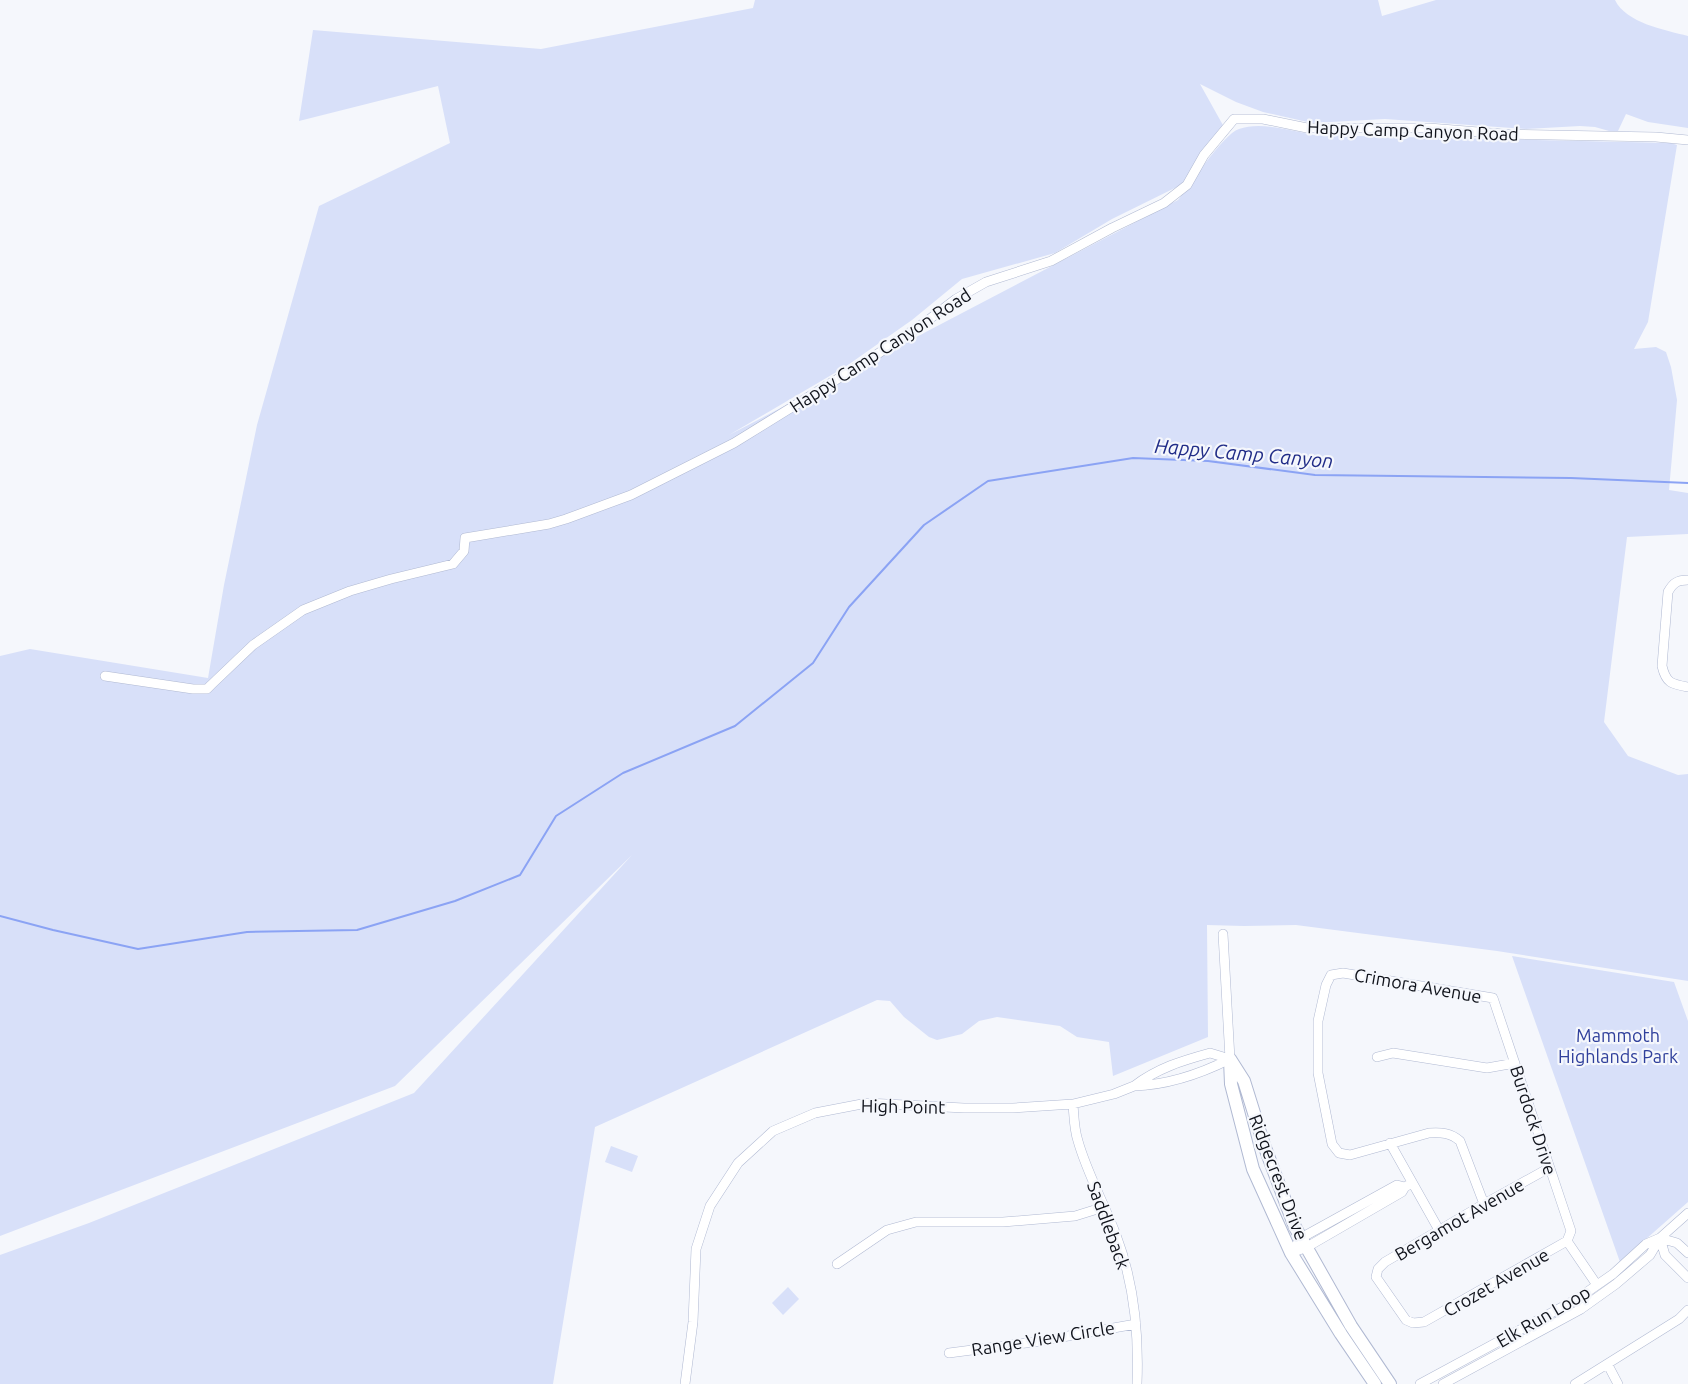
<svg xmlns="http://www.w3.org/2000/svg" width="1688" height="1384" font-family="Ubuntu,sans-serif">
<rect width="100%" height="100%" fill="#f5f7fc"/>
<path fill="#d8e0f9" d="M 755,0 L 1378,0 L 1382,16 L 1436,0 L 1615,0 C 1626,23 1665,30 1688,36 L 1688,128 L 1648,122 L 1626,114 L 1618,131 L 1609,131 L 1595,127 L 1580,126 L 1526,129 L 1385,119 L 1312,123 L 1263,112 L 1236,102 L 1200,84 L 1224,127 L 1185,183 L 1112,219 L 1055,253 L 962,279 L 912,320 L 845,367 L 729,435 L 1178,200 C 1191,184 1222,135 1239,129 C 1260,121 1293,131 1314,135 L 1671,143 L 1677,145 L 1648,322 L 1634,349 L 1656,347 L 1666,352 L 1671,367 L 1677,400 L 1669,490 L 1688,493 L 1688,534 L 1627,537 L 1604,722 L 1628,756 L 1678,775 L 1688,774 L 1688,981 L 1497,951 L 1296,925 L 1244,926 L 1207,925 L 1208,1037 L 1113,1076 L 1109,1042 L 1077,1037 L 1060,1026 L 997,1017 L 979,1021 L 962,1034 L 937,1040 L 929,1037 L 904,1017 L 890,1001 L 877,1000 L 595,1127 L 553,1384 L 0,1384 L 0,1255 L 89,1223 L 414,1093 L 632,855 L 395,1086 L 0,1236 L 0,656 L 30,649 L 208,678 L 224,585 L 257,425 L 319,206 L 450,143 L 438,86 L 299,121 L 313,30 L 541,49 L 753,8 Z
M 1512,956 L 1674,982 L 1688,1021 L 1688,1202 L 1620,1262 Z
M 611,1146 L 638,1156 L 632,1172 L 605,1162 Z
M 788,1287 L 799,1299 L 783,1315 L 772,1303 Z"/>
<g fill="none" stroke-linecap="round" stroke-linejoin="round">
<path stroke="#8ba3f4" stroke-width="2" d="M 0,916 L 53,930 L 138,949 L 247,932 L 357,930 L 455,901 L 520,875 L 556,816 L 623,773 L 735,726 L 813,663 L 849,607 L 924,525 L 988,481 L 1133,458 L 1208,461 L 1315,475 L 1571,478 L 1688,483"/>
<defs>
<path id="minor" d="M 1688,580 C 1677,580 1673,583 1668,592 L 1662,666 C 1666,683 1671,684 1688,687
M 105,676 L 193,689 L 207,689 L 211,685 L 253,645 L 303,610 L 350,591 L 391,579 L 453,564 L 464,551 L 465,538 L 549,524 L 566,519 L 631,495 L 734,443 L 873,357 L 927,321 L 956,299 L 986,282 L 1051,261 L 1112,228 L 1164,203 L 1187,185 L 1204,155 L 1234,119 L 1263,119 L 1307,128 L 1429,128 L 1503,134 L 1656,137 L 1688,140
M 1223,934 L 1230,1059
M 1210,1053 L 1230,1059 C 1200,1074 1168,1085 1134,1086 C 1158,1068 1181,1061 1210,1053 Z
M 1377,1057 L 1393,1053 L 1487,1068 L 1515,1063
M 1073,1104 C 1074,1116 1074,1129 1078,1141 C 1087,1173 1104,1203 1116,1235 C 1134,1282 1139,1334 1137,1384
M 1390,1143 L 1439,1230
M 1549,1168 L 1484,1204 L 1385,1262 L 1378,1269 L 1376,1277 L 1406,1320 L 1413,1323 L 1424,1322 L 1567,1241
M 1405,1187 L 1397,1185 L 1301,1238 L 1291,1253 L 1307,1247 L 1402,1192 L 1405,1187 L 1412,1183
M 1484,1204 L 1460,1141 C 1451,1133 1441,1132 1429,1133 L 1350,1155 L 1339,1153 L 1332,1144 L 1318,1073 L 1318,1021 L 1326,985 L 1331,975 L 1343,973 L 1493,998 L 1571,1231 L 1567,1241
M 1660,1238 L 1665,1255 L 1688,1278
M 1660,1238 L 1677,1243 L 1688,1253
M 1567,1241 L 1597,1285
M 837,1264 L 887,1230 L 916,1222 L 1003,1222 L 1075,1216 L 1104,1207
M 949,1353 L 1034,1342 L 1136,1324
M 1608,1365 L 1618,1384
M 685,1384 L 693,1322 L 696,1249 L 710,1206 L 738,1163 L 773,1131 L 815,1113 L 867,1103 L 964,1108 L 1013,1108 L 1073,1104 L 1114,1094 L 1134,1086
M 1420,1384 L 1577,1299 L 1613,1274 L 1646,1244 L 1660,1238
M 1443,1384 L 1581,1309 L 1616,1284 L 1650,1255 L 1660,1238 L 1688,1213
M 1575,1384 L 1679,1319 L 1688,1310"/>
<path id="tertiary" d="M 1230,1059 L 1244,1081 L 1264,1145 L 1295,1227 L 1351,1326 L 1390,1384
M 1230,1060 L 1231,1084 L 1253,1169 L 1291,1253 L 1341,1334 L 1375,1384"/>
</defs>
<use href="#minor" stroke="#b0b9d2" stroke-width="10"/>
<use href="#tertiary" stroke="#b0b9d2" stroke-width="14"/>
<use href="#minor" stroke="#fff" stroke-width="9"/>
<use href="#tertiary" stroke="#fff" stroke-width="12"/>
</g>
<g text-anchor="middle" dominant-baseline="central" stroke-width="4.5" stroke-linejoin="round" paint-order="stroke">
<g font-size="18" fill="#10131b" stroke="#f5f7fc">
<text transform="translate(1413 130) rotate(2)">Happy Camp Canyon Road</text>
<text transform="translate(880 350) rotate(-33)">Happy Camp Canyon Road</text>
<text transform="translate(1418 985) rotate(10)">Crimora Avenue</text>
<text transform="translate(903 1106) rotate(1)">High Point</text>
<text transform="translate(1534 1120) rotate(72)">Burdock Drive</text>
<text transform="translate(1279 1177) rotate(69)">Ridgecrest Drive</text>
<text transform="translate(1459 1219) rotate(-30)">Bergamot Avenue</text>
<text transform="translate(1109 1225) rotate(70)">Saddleback</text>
<text transform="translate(1496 1282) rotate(-30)">Crozet Avenue</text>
<text transform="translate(1543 1316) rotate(-30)">Elk Run Loop</text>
<text transform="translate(1043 1338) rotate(-9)">Range View Circle</text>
</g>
<g font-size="18" fill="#30409c" stroke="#f5f7fc">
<text x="1618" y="1035">Mammoth<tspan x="1618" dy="21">Highlands Park</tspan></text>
</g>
<g font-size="20" font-style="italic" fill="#212d88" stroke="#f5f7fc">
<text transform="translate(1244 453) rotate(5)">Happy Camp Canyon</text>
</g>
</g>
</svg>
